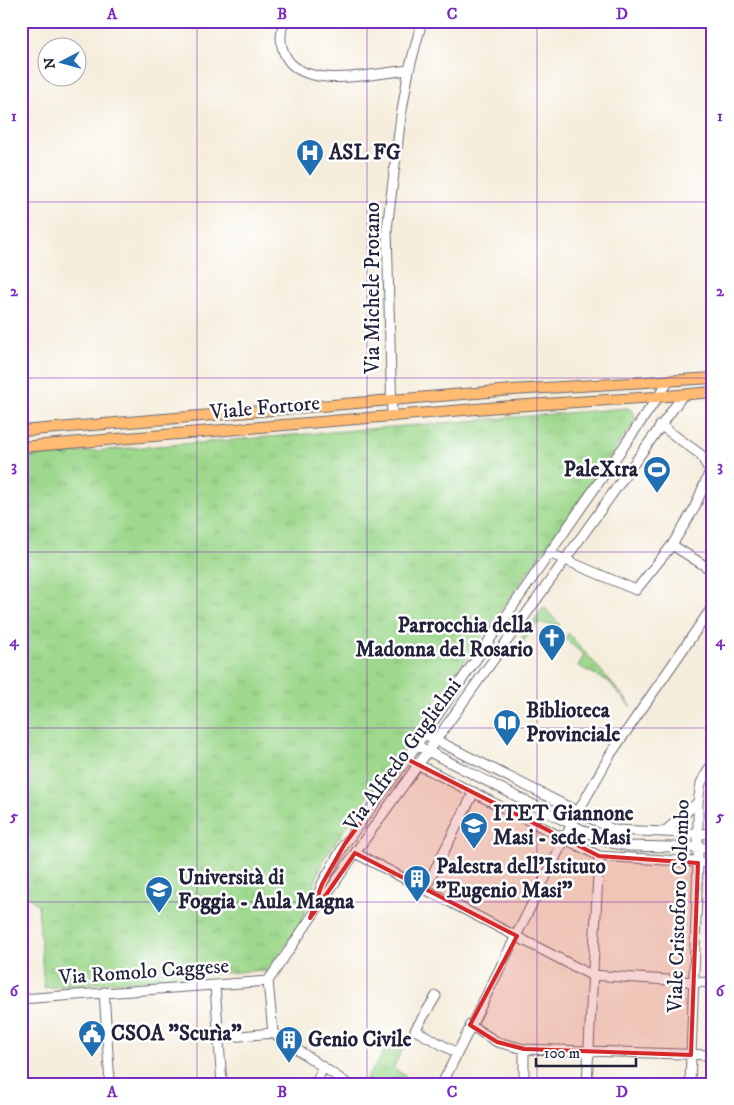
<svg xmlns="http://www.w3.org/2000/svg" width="734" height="1105" font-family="'IM FELL DW Pica',serif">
<defs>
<pattern id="grass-tufts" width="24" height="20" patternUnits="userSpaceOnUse" patternTransform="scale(1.25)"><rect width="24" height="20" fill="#9dd88c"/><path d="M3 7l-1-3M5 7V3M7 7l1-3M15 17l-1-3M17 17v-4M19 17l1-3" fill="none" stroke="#87b97a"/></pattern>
</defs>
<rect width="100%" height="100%" fill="#fff"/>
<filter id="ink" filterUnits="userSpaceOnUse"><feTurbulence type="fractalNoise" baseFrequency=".02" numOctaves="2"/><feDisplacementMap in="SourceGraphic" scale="10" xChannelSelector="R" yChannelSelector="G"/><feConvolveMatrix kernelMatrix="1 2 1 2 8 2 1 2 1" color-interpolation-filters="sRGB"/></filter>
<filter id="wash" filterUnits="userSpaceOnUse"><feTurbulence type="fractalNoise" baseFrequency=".0096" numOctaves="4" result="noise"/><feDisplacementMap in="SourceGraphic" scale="20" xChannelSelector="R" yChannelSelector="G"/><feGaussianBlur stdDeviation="1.12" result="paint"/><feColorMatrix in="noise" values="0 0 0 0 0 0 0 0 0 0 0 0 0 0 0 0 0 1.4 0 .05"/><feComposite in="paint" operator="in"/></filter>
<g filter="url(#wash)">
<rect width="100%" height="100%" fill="#f5eddb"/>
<path fill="url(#grass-tufts)" stroke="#607d64" d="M 629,408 L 635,415 L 636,420 L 323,860 L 300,925 L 266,973 L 262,970 L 44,988 L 38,905 L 21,890 L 21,457 Z
M 544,607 L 560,625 L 537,623 L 521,645 L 518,643 Z
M 568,633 L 631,705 L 630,706 L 608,681 L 578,666 L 584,655 L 565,639 Z
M 394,1037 L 406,1042 L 393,1068 L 406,1076 L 402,1084 L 374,1084 L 366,1079 Z"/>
</g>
<g filter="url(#ink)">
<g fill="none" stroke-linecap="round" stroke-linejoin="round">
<defs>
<path id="minor" d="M 284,21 C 280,32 280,45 285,55 C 303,92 375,73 409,70
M 392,417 L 387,229 L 401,116 L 409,70 L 422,21
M 672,545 L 713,571
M 549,553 L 636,590 L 672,545 L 694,509 L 710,471 L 700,454 L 660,425
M 424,734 L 614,830 L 713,834
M 416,745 L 606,842 L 629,846 L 713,848
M 407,759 L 599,856 L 713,863
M 664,832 L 698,802
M 355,853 L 591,975 L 713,983
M 425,889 L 474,792
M 315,904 L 322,884 L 344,845 L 407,759 L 669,381
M 268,981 L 355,853 L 683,395
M 268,981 L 273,1033 L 348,1084
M 215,986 L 222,1084
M 104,992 L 110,1084
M 436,996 L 415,1030 L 457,1053
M 21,999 L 268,981
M 470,1025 L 497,1042 L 524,1049 L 713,1055
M 219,1038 L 273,1033
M 316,1084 L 323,1067
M 442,1084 L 578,812 L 610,755 L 713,606
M 524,1084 L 524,1049
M 587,1084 L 599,856
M 690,1084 L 698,863 L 698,802 L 701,783 L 713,762"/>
<path id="major" d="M 21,431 L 512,390 L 713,378
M 21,447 L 512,406 L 656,397 L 713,392"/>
</defs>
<use href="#minor" stroke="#6c6973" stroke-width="11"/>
<use href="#major" stroke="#6c6973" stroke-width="12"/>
<use href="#minor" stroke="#fff" stroke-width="9"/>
<use href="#major" stroke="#ffbb71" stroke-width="10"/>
</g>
</g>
<path fill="#d62828" fill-opacity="0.2" stroke="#d62828" stroke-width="4" stroke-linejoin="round" d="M 407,759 L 599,856 L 698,863 L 691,1055 L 524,1049 L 497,1042 L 470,1025 L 517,936 L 355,853 L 310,918 L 322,884 L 344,845 Z"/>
<path fill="none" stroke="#7b2cbf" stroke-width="1" stroke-opacity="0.55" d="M 197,21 L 197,1084M 367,21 L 367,1084M 537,21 L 537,1084M 21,202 L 713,202M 21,378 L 713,378M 21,552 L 713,552M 21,728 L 713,728M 21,902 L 713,902"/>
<defs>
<symbol id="hospital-pin" viewBox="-11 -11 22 30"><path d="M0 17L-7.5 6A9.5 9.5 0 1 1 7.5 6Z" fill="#1f6fb2" stroke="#fff"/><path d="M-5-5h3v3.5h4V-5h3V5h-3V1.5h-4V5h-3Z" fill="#fff"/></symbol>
<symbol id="stadium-pin" viewBox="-11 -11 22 30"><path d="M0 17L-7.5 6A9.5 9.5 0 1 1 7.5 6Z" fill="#1f6fb2" stroke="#fff"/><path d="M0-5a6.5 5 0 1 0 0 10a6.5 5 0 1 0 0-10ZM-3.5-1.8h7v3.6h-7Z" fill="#fff"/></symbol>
<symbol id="church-pin" viewBox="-11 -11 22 30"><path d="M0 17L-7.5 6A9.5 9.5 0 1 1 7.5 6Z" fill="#1f6fb2" stroke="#fff"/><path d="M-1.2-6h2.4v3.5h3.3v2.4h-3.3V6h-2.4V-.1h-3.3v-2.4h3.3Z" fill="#fff"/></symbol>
<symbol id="library-pin" viewBox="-11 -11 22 30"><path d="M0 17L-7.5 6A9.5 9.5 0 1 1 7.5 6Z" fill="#1f6fb2" stroke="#fff"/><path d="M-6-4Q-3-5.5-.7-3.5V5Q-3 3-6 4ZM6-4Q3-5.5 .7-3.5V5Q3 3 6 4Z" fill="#fff"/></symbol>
<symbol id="university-pin" viewBox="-11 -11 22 30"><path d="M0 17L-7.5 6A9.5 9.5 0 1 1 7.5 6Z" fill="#1f6fb2" stroke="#fff"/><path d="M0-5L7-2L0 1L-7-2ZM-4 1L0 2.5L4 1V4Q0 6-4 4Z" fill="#fff"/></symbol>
<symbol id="building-pin" viewBox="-11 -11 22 30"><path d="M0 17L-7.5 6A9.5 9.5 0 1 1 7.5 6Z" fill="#1f6fb2" stroke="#fff"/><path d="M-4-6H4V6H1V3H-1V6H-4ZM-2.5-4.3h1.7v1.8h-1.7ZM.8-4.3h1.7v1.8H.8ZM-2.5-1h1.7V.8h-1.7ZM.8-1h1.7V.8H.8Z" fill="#fff"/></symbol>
<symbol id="civic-pin" viewBox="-11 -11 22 30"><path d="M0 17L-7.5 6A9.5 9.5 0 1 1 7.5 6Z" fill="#1f6fb2" stroke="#fff"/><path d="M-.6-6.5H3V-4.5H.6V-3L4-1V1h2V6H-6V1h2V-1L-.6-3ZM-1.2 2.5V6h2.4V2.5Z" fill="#fff"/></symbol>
</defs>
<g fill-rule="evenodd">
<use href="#hospital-pin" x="294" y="137" width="32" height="43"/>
<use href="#stadium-pin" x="641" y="454" width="32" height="43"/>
<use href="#church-pin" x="536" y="622" width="32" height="43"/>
<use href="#library-pin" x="491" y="707" width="32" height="43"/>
<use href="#university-pin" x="458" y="810" width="32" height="43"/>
<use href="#building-pin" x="401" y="863" width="32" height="43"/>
<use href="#university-pin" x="143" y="874" width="32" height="43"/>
<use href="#civic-pin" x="76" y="1018" width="32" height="43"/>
<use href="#building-pin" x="273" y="1024" width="32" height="43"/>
</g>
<g text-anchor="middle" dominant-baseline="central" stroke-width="5" stroke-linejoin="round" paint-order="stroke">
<g font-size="21" font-weight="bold" fill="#22223b" stroke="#fff" text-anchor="start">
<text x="329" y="153">ASL FG</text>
<text x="638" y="470" text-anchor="end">PaleXtra</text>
<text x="533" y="626" text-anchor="end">Parrocchia della<tspan x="533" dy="24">Madonna del Rosario</tspan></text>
<text x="526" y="711">Biblioteca<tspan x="526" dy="24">Provinciale</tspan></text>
<text x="493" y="814">ITET Giannone<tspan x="493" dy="24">Masi - sede Masi</tspan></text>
<text x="436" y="867">Palestra dell'Istituto<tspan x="436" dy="24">"Eugenio Masi"</tspan></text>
<text x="178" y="878">Università di<tspan x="178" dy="24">Foggia - Aula Magna</tspan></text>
<text x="111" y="1034">CSOA "Scurìa"</text>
<text x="308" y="1040">Genio Civile</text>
</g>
<g font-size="21" fill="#22223b" stroke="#fff">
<text transform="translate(373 288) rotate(-90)">Via Michele Protano</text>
<text transform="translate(265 408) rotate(-5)">Viale Fortore</text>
<text transform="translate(403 755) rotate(-54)">Via Alfredo Guglielmi</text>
<text transform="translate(679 906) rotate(-88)">Viale Cristoforo Colombo</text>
<text transform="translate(144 972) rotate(-4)">Via Romolo Caggese</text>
</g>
</g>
<rect width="734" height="1105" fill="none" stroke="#fff" stroke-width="55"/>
<g transform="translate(62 62) rotate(264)"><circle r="24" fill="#ffffff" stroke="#a7a7b1"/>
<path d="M0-4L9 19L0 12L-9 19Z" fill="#1f6fb2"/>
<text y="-8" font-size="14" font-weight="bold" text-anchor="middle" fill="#22223b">N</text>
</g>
<path d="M536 1058v8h100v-8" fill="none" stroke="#22223b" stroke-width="2.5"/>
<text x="544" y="1058" font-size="15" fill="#22223b" stroke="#ffffff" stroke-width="4" paint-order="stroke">100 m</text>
<rect x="28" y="28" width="678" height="1050" fill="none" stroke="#7b2cbf" stroke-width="2"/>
<g font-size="16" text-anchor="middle" font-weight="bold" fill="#7b2cbf">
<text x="112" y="19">A</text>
<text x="282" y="19">B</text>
<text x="452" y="19">C</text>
<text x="622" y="19">D</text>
<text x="14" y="121">1</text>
<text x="720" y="121">1</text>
<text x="14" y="296">2</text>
<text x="720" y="296">2</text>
<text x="14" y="471">3</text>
<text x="720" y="471">3</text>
<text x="14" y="646">4</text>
<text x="720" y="646">4</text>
<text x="14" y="821">5</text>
<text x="720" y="821">5</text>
<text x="14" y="996">6</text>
<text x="720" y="996">6</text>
<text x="112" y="1097">A</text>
<text x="282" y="1097">B</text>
<text x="452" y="1097">C</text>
<text x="622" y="1097">D</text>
</g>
</svg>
